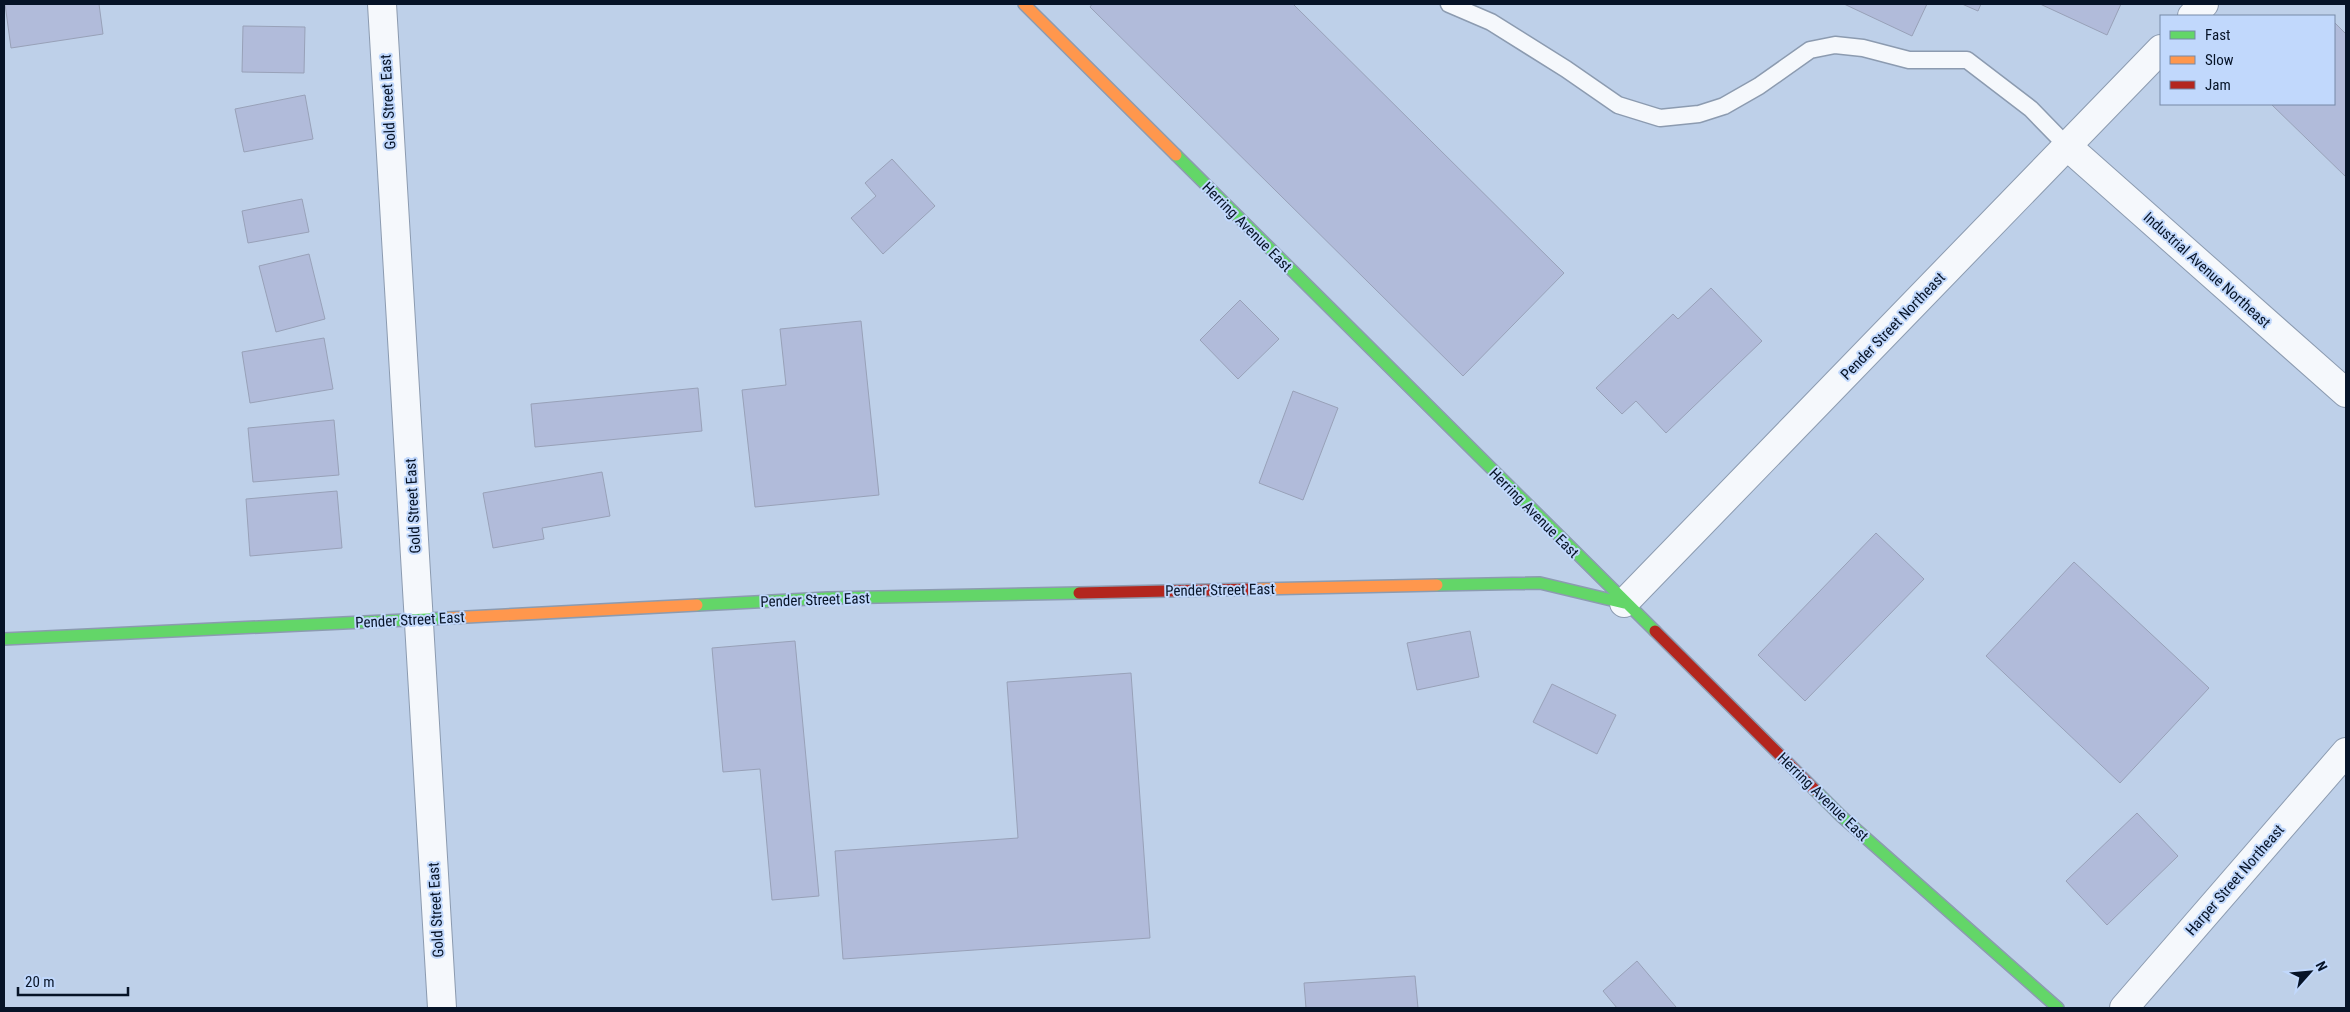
<svg xmlns="http://www.w3.org/2000/svg" width="2350" height="1012" font-family="'Roboto Condensed',sans-serif">
<rect width="100%" height="100%" fill="#bed0e9"/>
<path fill="#b1bbda" stroke="#98a1b8" d="M 5,4 L 99,4 L 103,34 L 11,48 Z
M 1092,4 L 1293,4 L 1564,273 L 1463,376 L 1090,7 Z
M 1844,4 L 1927,4 L 1912,36 Z
M 1962,4 L 1981,4 L 1978,11 Z
M 2040,4 L 2121,4 L 2107,35 Z
M 2334,22 L 2346,34 L 2346,177 L 2271,104 L 2334,104 Z
M 243,26 L 305,27 L 304,73 L 242,72 Z
M 305,95 L 313,139 L 244,152 L 235,109 Z
M 892,159 L 935,206 L 883,254 L 851,218 L 876,196 L 865,183 Z
M 302,199 L 309,232 L 248,243 L 242,211 Z
M 309,254 L 325,319 L 276,332 L 259,266 Z
M 1711,288 L 1762,341 L 1666,433 L 1636,401 L 1622,414 L 1596,388 L 1673,314 L 1678,319 Z
M 1240,300 L 1279,339 L 1238,379 L 1200,340 Z
M 861,321 L 879,495 L 755,507 L 742,390 L 786,385 L 780,329 Z
M 324,338 L 333,389 L 250,403 L 242,352 Z
M 698,388 L 702,431 L 535,447 L 531,404 Z
M 1293,391 L 1338,408 L 1303,500 L 1259,483 Z
M 334,420 L 339,475 L 253,482 L 248,428 Z
M 602,472 L 610,516 L 542,528 L 544,539 L 493,548 L 483,493 Z
M 337,491 L 342,548 L 250,556 L 246,499 Z
M 1876,533 L 1924,579 L 1805,701 L 1758,655 Z
M 2074,562 L 2209,688 L 2120,783 L 1986,656 Z
M 1470,631 L 1479,677 L 1417,690 L 1407,643 Z
M 795,641 L 819,896 L 772,900 L 760,769 L 723,772 L 712,648 Z
M 1131,673 L 1150,938 L 843,959 L 835,851 L 1018,838 L 1007,682 Z
M 1552,684 L 1616,715 L 1597,754 L 1533,722 Z
M 2137,813 L 2178,856 L 2107,925 L 2066,881 Z
M 1637,961 L 1676,1007 L 1674,1008 L 1617,1008 L 1603,991 Z
M 1415,976 L 1418,1008 L 1306,1008 L 1304,983 Z"/>
<g fill="none" stroke-linecap="round" stroke-linejoin="round">
<defs>
<path id="lane" d="M 1449,4 L 1491,22 L 1566,69 L 1618,105 L 1660,118 L 1699,114 L 1724,106 L 1759,86 L 1810,50 L 1835,45 L 1863,48 L 1909,60 L 1967,60 L 2031,109 L 2067,146"/>
<path id="street" d="M 382,4 L 442,1008
M 2192,16 L 2204,4
M 2067,146 L 2346,393
M 1624,603 L 2161,49
M 2124,1008 L 2346,752"/>
<path id="fast" d="M 1176,155 L 1655,631
M 1437,585 L 1540,583 L 1624,603
M 697,605 L 828,598 L 1079,593
M 4,639 L 448,618
M 1815,790 L 1841,816 L 2058,1008"/>
<path id="slow" d="M 1024,4 L 1176,155
M 1256,589 L 1437,585
M 448,618 L 697,605"/>
<path id="jam" d="M 1079,593 L 1256,589
M 1655,631 L 1815,790"/>
</defs>
<use href="#lane" stroke="#8c9bb0" stroke-width="19"/>
<use href="#street" stroke="#8c9bb0" stroke-width="30"/>
<use href="#fast" stroke="#8c9bb0" stroke-width="14"/>
<use href="#slow" stroke="#8c9bb0" stroke-width="14"/>
<use href="#jam" stroke="#8c9bb0" stroke-width="14"/>
<use href="#lane" stroke="#f5f8fc" stroke-width="16"/>
<use href="#street" stroke="#f5f8fc" stroke-width="28"/>
<use href="#fast" stroke="#63d668" stroke-width="11"/>
<use href="#slow" stroke="#ff974d" stroke-width="11"/>
<use href="#jam" stroke="#b3261e" stroke-width="11"/>
</g>
<g text-anchor="middle" dominant-baseline="central" stroke-width="4" stroke-linejoin="round" paint-order="stroke">
<g font-size="15" fill="#061327" stroke="#c1d8fc">
<text transform="translate(388 102) rotate(-93)">Gold Street East</text>
<text transform="translate(1247 227) rotate(45)">Herring Avenue East</text>
<text transform="translate(2207 270) rotate(42)">Industrial Avenue Northeast</text>
<text transform="translate(1893 326) rotate(-46)">Pender Street Northeast</text>
<text transform="translate(413 506) rotate(-93)">Gold Street East</text>
<text transform="translate(1534 513) rotate(45)">Herring Avenue East</text>
<text transform="translate(1220 590) rotate(-1)">Pender Street East</text>
<text transform="translate(815 600) rotate(-2)">Pender Street East</text>
<text transform="translate(410 620) rotate(-3)">Pender Street East</text>
<text transform="translate(1823 797) rotate(44)">Herring Avenue East</text>
<text transform="translate(2235 880) rotate(-49)">Harper Street Northeast</text>
<text transform="translate(436 910) rotate(-93)">Gold Street East</text>
</g>
</g>
<rect width="2350" height="1012" fill="none" stroke="#061327" stroke-width="10"/>
<rect x="2160" y="15" width="175" height="90" fill="#c1d8fc" stroke="#7689a7"/>
<rect x="2170" y="31" width="25" height="8" fill="#63d668" stroke="#7689a7"/>
<text x="2205" y="40" font-size="15" fill="#061327">Fast</text>
<rect x="2170" y="56" width="25" height="8" fill="#ff974d" stroke="#7689a7"/>
<text x="2205" y="65" font-size="15" fill="#061327">Slow</text>
<rect x="2170" y="81" width="25" height="8" fill="#b3261e" stroke="#7689a7"/>
<text x="2205" y="90" font-size="15" fill="#061327">Jam</text>
<g transform="translate(2310 972) rotate(63)" stroke="#c1d8fc" stroke-width="4" paint-order="stroke">
<path d="M0-4L9 19L0 12L-9 19Z" fill="#061327"/>
<text y="-8" font-size="14" font-weight="bold" text-anchor="middle" fill="#061327">N</text>
</g>
<path d="M18 987v8h110v-8" fill="none" stroke="#061327" stroke-width="2.5"/>
<text x="25" y="987" font-size="15" fill="#061327" stroke="#c1d8fc" stroke-width="4" paint-order="stroke">20 m</text>
</svg>
